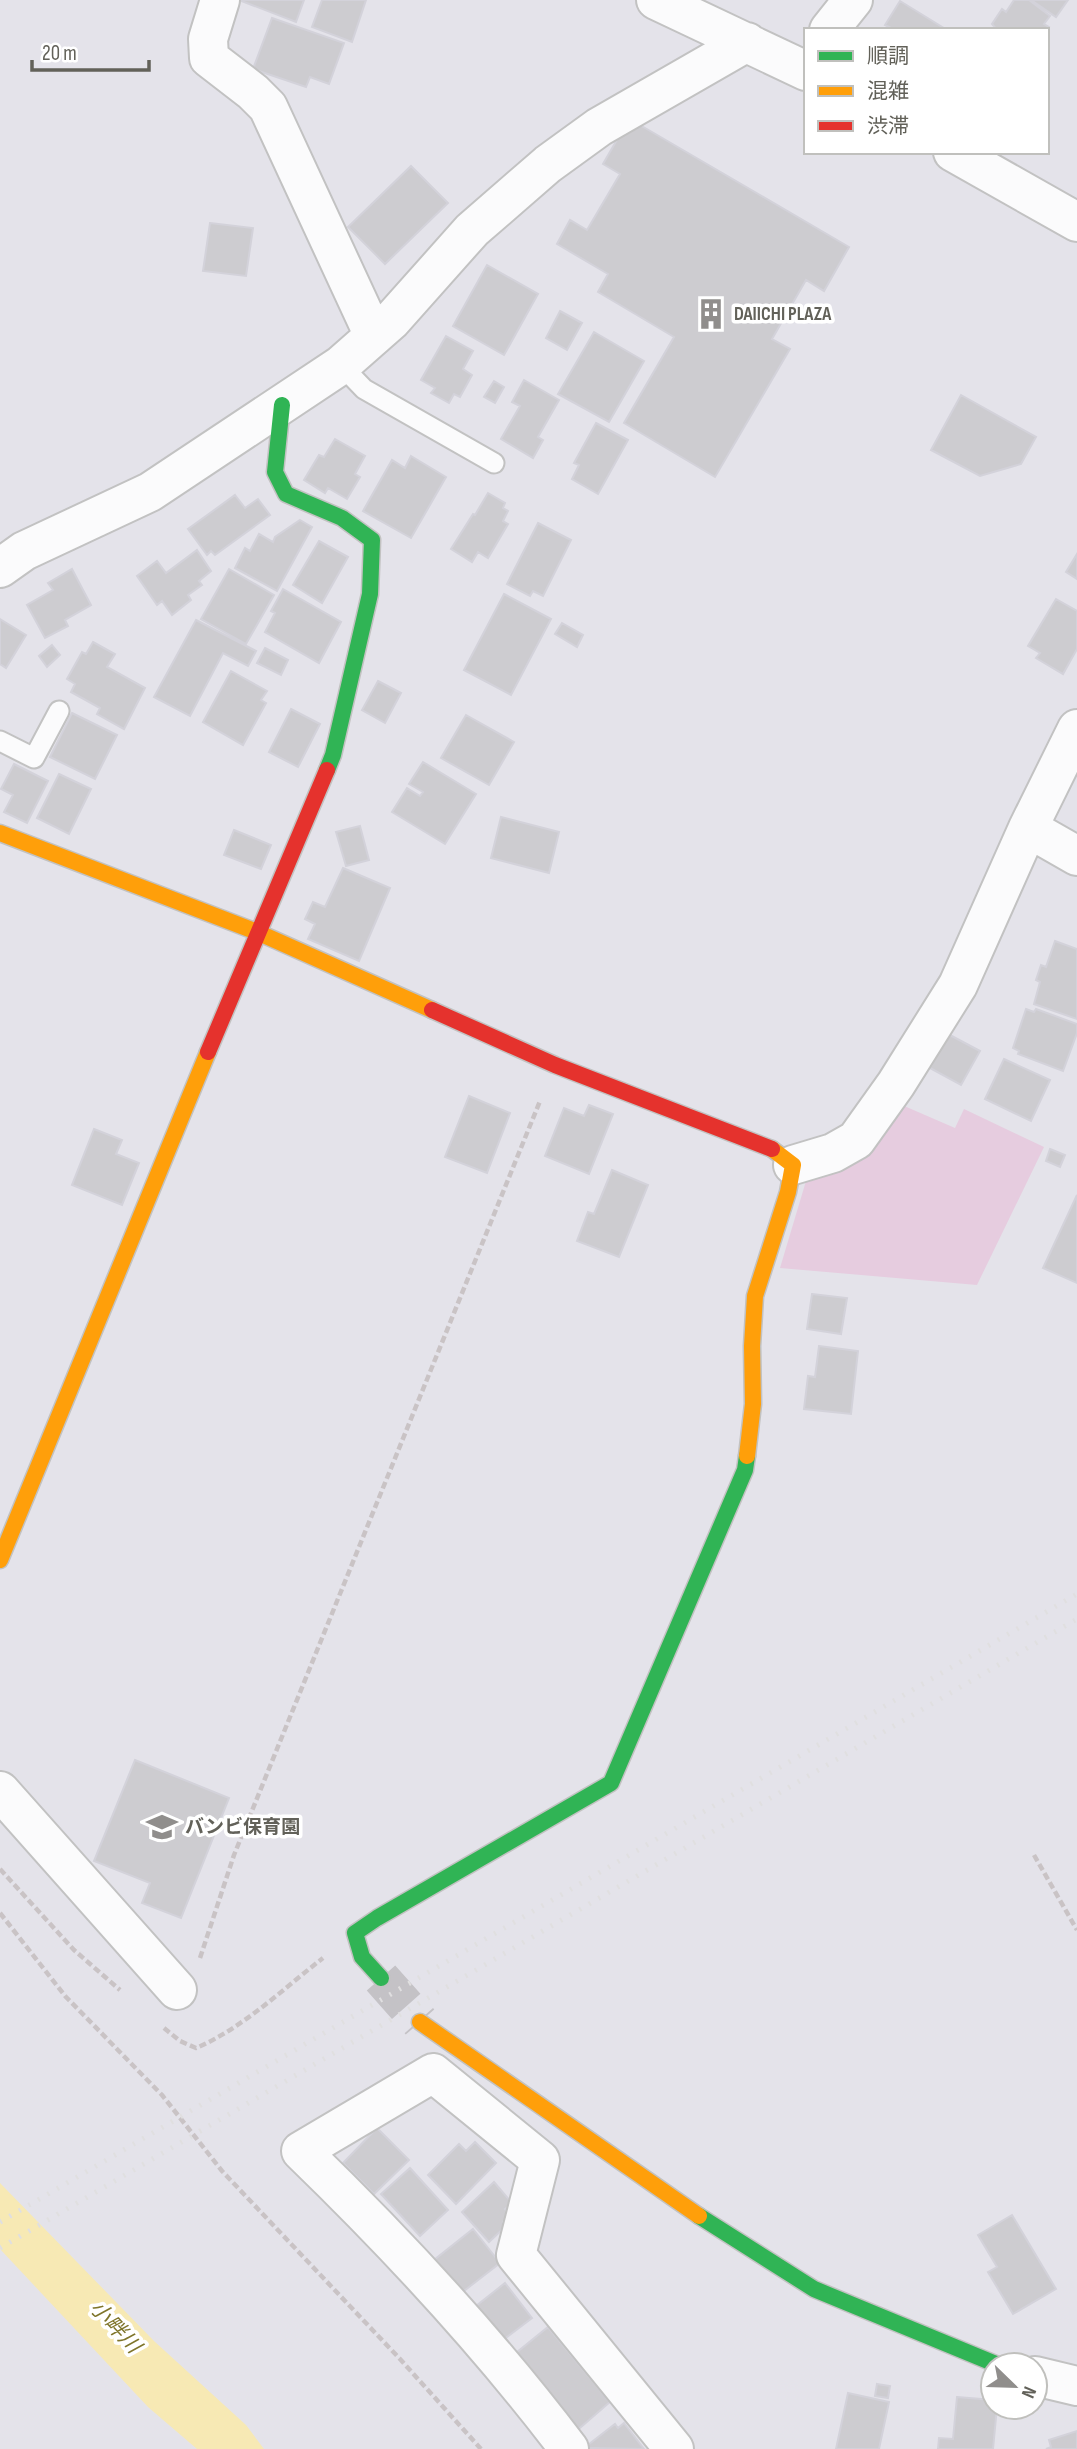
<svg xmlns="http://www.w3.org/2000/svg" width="1077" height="2449" font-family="'Sofia Sans Condensed','Noto Sans JP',sans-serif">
<rect width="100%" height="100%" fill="#e4e3ea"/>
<path fill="#e6ccdf" d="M 895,1102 L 955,1128 L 964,1109 L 1044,1147 L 977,1285 L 780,1268 L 806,1181 Z"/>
<path fill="#f7e9b4" d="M 0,2183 L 154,2341 L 246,2425 L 264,2449 L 197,2449 L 148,2407 L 0,2249 Z"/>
<path fill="#cdccd0" stroke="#d3d2da" stroke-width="2" d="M 239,0 L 304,0 L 296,22 Z
M 322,0 L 366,0 L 352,42 L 312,27 Z
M 1014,0 L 1029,0 L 1050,16 L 1044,24 L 1049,27 L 1047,30 L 997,30 L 992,24 L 1002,9 L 1006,12 Z
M 1031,0 L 1068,0 L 1056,17 Z
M 900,1 L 947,30 L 890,30 L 891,28 L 885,25 Z
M 272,18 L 344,43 L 329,84 L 310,77 L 306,87 L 253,69 Z
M 640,125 L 849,247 L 824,291 L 806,280 L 772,339 L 790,349 L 715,477 L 624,423 L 674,337 L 598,292 L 608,274 L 557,244 L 570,220 L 587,230 L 620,174 L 603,164 L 618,138 Z
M 411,166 L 448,203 L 385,264 L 348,227 Z
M 210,223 L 253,228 L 246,276 L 203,271 Z
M 487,265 L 538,294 L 504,355 L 453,326 Z
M 560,311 L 582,323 L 567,350 L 546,338 Z
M 594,332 L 644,361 L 609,422 L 558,394 Z
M 446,336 L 473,351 L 463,369 L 472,375 L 460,397 L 454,394 L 449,403 L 431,393 L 435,388 L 421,380 Z
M 524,380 L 559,400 L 538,437 L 543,440 L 533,458 L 501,439 L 520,406 L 512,402 Z
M 494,381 L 504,387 L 495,403 L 484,397 Z
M 961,395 L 1036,437 L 1021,464 L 980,476 L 931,450 Z
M 596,423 L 628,440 L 598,494 L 572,479 L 579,465 L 574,463 Z
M 335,439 L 365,456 L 355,474 L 360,477 L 347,499 L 328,488 L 325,493 L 304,480 L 319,455 L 324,457 Z
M 411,456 L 446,477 L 411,538 L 363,511 L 392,460 L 405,468 Z
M 488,493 L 505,503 L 503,508 L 508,511 L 503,521 L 508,524 L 488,558 L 478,552 L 472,562 L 451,549 L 473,514 L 475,515 Z
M 235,495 L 245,508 L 258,499 L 270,515 L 215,555 L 211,551 L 207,555 L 188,529 Z
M 300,520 L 312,527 L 277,591 L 235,568 L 245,548 L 250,551 L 259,534 L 273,542 L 275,537 Z
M 538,523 L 571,540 L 543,596 L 533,591 L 530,596 L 507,584 Z
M 319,541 L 348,557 L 322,603 L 293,585 Z
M 197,550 L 211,571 L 199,581 L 202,585 L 188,595 L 191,600 L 172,615 L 162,601 L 157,605 L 137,576 L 157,561 L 166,573 Z
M 1077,554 L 1077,579 L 1066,572 Z
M 72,569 L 91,605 L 65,620 L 68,626 L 45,638 L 27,605 L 53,590 L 48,583 Z
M 229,569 L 274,595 L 246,644 L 201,619 Z
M 283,589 L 341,622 L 319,663 L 265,632 L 275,613 L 271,611 Z
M 504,594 L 551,619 L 511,695 L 464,670 Z
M 1056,599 L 1077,611 L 1077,649 L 1063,674 L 1036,658 L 1040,653 L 1028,646 Z
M 0,619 L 26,635 L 6,668 L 0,664 Z
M 196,620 L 256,651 L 248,666 L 223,653 L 190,716 L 154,697 Z
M 562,623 L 583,635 L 577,647 L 555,634 Z
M 93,642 L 115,654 L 107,667 L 145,688 L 124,729 L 97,714 L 100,708 L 71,692 L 75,684 L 67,679 L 82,652 L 86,654 Z
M 52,645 L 60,655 L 47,667 L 39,656 Z
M 265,648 L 288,660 L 281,675 L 257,663 Z
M 231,671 L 267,691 L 261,700 L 266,703 L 243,745 L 203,722 Z
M 378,681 L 401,693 L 385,723 L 362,710 Z
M 291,709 L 320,724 L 298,767 L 269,752 Z
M 72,713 L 117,735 L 95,779 L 50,757 Z
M 466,715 L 514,742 L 489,785 L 441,758 Z
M 423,762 L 476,794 L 445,844 L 392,812 L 407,788 L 420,796 L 423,792 L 409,784 Z
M 14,764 L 48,781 L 27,823 L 4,812 L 13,795 L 1,789 Z
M 59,774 L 91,789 L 69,834 L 37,818 Z
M 501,817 L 559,832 L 549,873 L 491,858 Z
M 360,826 L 369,860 L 346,866 L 336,832 Z
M 234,830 L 271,845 L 261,869 L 224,855 Z
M 343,868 L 390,888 L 359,961 L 308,939 L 315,924 L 305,919 L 313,902 L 325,907 Z
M 1055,941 L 1077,949 L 1077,1019 L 1034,1004 L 1040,982 L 1036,980 L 1041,965 L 1046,967 Z
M 1026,1009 L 1034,1012 L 1036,1009 L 1077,1024 L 1077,1033 L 1063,1071 L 1018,1054 L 1019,1051 L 1013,1048 Z
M 948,1034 L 980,1051 L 961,1085 L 930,1068 Z
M 1004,1059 L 1050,1080 L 1031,1121 L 985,1099 Z
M 469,1096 L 510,1113 L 487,1173 L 445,1157 Z
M 589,1105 L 613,1114 L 589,1174 L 545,1156 L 564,1108 L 584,1116 Z
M 94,1129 L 122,1140 L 116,1154 L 139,1163 L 122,1205 L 72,1185 Z
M 1050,1149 L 1065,1155 L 1060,1167 L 1046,1161 Z
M 612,1170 L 648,1185 L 619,1257 L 577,1241 L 588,1212 L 594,1214 Z
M 1077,1195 L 1077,1283 L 1043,1268 Z
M 812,1294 L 847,1298 L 841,1334 L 807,1329 Z
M 819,1346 L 858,1351 L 851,1414 L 804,1409 L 808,1376 L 815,1377 Z
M 135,1760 L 229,1798 L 181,1918 L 142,1903 L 150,1883 L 94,1861 Z
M 377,2128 L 409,2160 L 374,2194 L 343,2163 Z
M 475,2142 L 496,2163 L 456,2204 L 428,2175 L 459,2144 L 466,2151 Z
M 410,2168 L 448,2210 L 420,2236 L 381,2194 Z
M 494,2182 L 512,2203 L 505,2209 L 510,2215 L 503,2222 L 506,2226 L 489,2242 L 462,2212 Z
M 1012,2215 L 1056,2289 L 1013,2314 L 988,2272 L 997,2267 L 978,2235 Z
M 473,2229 L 500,2263 L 460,2294 L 434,2260 Z
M 505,2283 L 532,2318 L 498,2344 L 471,2310 Z
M 548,2327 L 610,2402 L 574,2433 L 511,2357 Z
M 877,2384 L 890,2386 L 888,2398 L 875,2396 Z
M 848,2393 L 889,2402 L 879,2449 L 836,2449 Z
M 957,2397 L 993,2400 L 993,2407 L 997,2407 L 993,2449 L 938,2449 L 939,2438 L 953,2439 Z
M 624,2423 L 644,2449 L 584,2448 L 615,2424 L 618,2428 Z
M 1077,2431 L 1077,2449 L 1046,2449 L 1051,2447 L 1049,2440 Z"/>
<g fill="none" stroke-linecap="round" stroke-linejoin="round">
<path stroke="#c4c2c6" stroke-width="38" stroke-dasharray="38 19" stroke-linecap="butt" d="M 381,1978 L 420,2022"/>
<defs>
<path id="lane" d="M 341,365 L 364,389 L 494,463
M 0,741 L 34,758 L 59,711"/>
<path id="street" d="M 220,0 L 208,39 L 209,58 L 253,92 L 268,107 L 374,336
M 656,0 L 806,71
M 829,30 L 853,0
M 953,152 L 1077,222
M 0,568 L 24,551 L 150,492 L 341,365 L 391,321 L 472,230 L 548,164 L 599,127 L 747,42
M 1028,828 L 1077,856
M 793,1165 L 833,1153 L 856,1140 L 896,1084 L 958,985 L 1028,828 L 1077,729
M 0,1791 L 177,1990
M 1035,2376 L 1077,2386
M 569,2449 C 488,2342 397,2244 301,2151 L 433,2073 L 540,2160 L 516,2255 L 674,2449"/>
<path id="fast" d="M 282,405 L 275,472 L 286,494 L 342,518 L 372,540 L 370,594 L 333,755 L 327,770
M 381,1978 L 362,1957 L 355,1933 L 377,1918 L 611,1783 L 745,1470 L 747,1456
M 699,2216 L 814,2289 L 998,2365"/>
<path id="slow" d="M 0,833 L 257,932 L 432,1010
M 747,1456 L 753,1404 L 752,1346 L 755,1296 L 788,1192 L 793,1165 L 772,1149
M 0,1560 L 208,1052
M 420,2022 L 699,2216"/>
<path id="jam" d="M 432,1010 L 555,1065 L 772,1149
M 208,1052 L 327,770"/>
</defs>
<use href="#lane" stroke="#c2c2c2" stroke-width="23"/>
<use href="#street" stroke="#c2c2c2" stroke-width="42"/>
<use href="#fast" stroke="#c2c2c1" stroke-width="19"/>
<use href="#slow" stroke="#c2c2c1" stroke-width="19"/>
<use href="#jam" stroke="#c2c2c1" stroke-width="19"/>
<path stroke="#c9c3c5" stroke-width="4.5" stroke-dasharray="7 3.5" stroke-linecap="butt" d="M 1034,1855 L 1077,1930
M 0,1869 L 74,1950 L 120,1990
M 0,1913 L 66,1997 L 162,2095 L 222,2171 L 400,2359 L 481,2449
M 200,1958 L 234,1855 L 540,1101
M 164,2028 L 180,2041 L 196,2048 C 243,2028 283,1989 323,1958"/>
<use href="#lane" stroke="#fbfbfc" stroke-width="19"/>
<use href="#street" stroke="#fbfbfc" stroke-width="38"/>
<use href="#fast" stroke="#30b455" stroke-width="16"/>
<use href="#slow" stroke="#ff9f0a" stroke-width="16"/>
<use href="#jam" stroke="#e5322d" stroke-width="16"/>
<path stroke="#e0dfe0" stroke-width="5" stroke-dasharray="2 9" stroke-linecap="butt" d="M 0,2222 L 1077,1594
M 0,2248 L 1077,1619"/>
</g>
<defs>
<symbol id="building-bare" viewBox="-9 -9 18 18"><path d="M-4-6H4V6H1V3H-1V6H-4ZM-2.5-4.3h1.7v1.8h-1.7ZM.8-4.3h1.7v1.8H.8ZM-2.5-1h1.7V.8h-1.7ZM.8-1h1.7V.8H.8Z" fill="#908e8c" stroke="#fff" stroke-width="2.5" paint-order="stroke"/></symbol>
<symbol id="school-bare" viewBox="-9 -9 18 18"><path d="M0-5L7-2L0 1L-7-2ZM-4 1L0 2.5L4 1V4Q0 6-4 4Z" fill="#908e8c" stroke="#fff" stroke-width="2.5" paint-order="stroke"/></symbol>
</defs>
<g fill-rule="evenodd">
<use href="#building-bare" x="689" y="292" width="44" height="44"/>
<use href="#school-bare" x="140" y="1805" width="44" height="44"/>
</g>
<g text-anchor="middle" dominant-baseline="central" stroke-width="7" stroke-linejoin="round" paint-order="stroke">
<g font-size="19" font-weight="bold" fill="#626159" stroke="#fff" text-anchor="start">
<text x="734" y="314">DAIICHI PLAZA</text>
<text x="185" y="1827">バンビ保育園</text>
</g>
<g font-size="21" font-style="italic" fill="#7f752a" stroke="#fff">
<text transform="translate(115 2327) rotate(47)">小畔川</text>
</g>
</g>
<rect x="804" y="28" width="245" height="126" fill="#ffffff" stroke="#c0c0bd" stroke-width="2"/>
<rect x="818" y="51" width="35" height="10" fill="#30b455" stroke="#c0c0bd" stroke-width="2"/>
<text x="867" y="63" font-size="21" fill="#626159">順調</text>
<rect x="818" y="86" width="35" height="10" fill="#ff9f0a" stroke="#c0c0bd" stroke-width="2"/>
<text x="867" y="98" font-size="21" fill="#626159">混雑</text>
<rect x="818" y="121" width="35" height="10" fill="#e5322d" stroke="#c0c0bd" stroke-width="2"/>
<text x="867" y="133" font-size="21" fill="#626159">渋滞</text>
<g transform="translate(1014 2386) rotate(113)"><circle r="33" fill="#ffffff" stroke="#c0c0bd" stroke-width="2"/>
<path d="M0-5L12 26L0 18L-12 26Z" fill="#908e8c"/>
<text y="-10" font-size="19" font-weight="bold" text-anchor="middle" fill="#626159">N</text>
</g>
<path d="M32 60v10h117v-10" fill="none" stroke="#626159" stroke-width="3.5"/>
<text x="42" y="60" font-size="21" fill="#626159" stroke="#ffffff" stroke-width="5" paint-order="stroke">20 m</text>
</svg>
